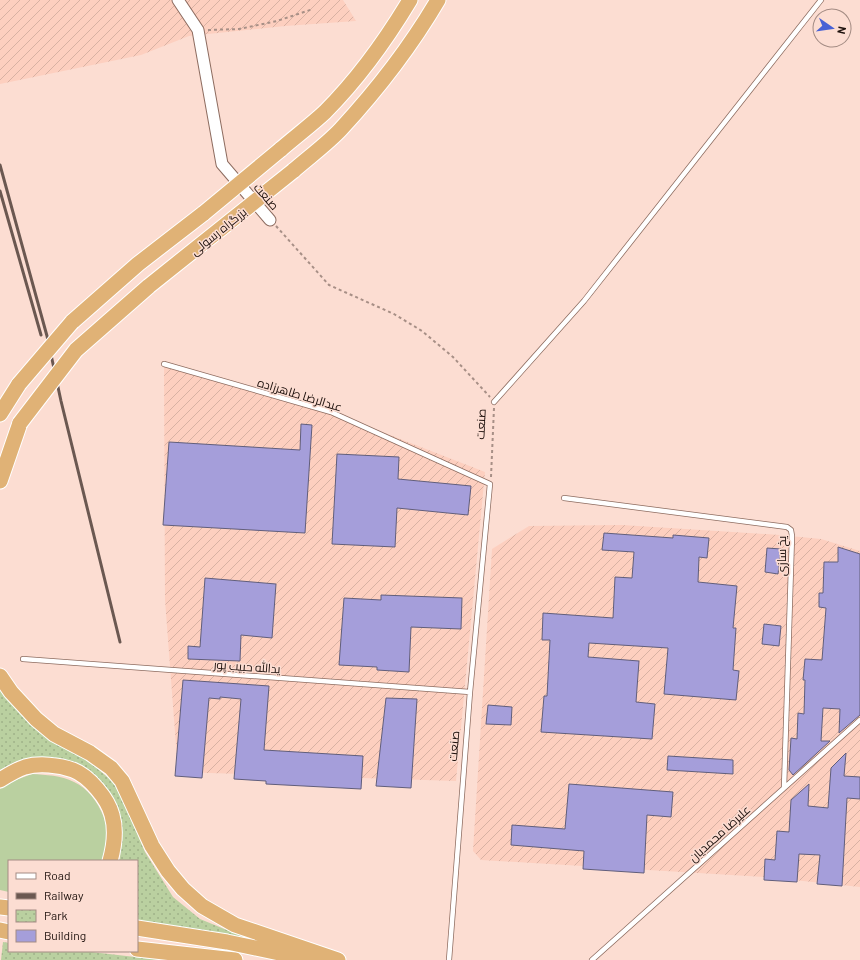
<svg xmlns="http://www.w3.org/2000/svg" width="860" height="960" font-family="Barlow,Cairo,sans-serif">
<defs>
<pattern id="industrial-furrows" width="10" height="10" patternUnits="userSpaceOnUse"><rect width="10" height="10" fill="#fdcfbf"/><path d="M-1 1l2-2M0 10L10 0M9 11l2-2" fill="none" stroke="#d8b1a3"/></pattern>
<pattern id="park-dots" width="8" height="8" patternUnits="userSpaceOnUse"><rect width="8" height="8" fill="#bad0a0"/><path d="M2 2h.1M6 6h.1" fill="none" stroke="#9fb289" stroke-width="1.8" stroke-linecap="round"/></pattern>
</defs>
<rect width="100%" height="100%" fill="#fcddd2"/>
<path fill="url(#industrial-furrows)" d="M 0,0 L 343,0 L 356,21 L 285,26 L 189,36 L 141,55 L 0,84 Z
M 164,364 L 336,414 L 485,472 L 456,781 L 178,772 L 165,600 Z
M 622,525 L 780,535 L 821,539 L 860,551 L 860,887 L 765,877 L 481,860 L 473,851 L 492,549 L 529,526 Z"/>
<path fill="#bad0a0" d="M 32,774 C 46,775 61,775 74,782 C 100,794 117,835 102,861 L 9,861 L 9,892 L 0,890 L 0,789 L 13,781 Z"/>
<path fill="url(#park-dots)" d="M 0,684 L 65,745 L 98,769 L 113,782 L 124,803 L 145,852 L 173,897 L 200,919 L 256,942 L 137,924 L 137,861 L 119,861 L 120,858 L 122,823 L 110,793 L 92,774 L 77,763 L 47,757 L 17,761 L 0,770 Z
M 3,942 L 9,943 L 9,951 L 83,951 L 161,960 L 1,960 Z"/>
<path fill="#a59eda" stroke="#615e7b" d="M 301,424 L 312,425 L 305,533 L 163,525 L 169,442 L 300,450 Z
M 337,454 L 399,457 L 398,479 L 471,486 L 468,515 L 397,508 L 395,547 L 332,544 Z
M 604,533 L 673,538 L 673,535 L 709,538 L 707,558 L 699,557 L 698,582 L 737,586 L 733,628 L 736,628 L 733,670 L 739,671 L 736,700 L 664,694 L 668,648 L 589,643 L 588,657 L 639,661 L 636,702 L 655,704 L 652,739 L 541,732 L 544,696 L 547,696 L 550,640 L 542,640 L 543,613 L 613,618 L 615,577 L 632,578 L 634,552 L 602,550 Z
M 838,547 L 860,554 L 860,715 L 839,733 L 840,709 L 823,708 L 821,741 L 830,741 L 793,775 L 789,770 L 791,738 L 797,739 L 798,713 L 804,714 L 805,680 L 803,680 L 805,659 L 822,660 L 826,608 L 819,607 L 819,593 L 823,593 L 824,562 L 838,562 Z
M 767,548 L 781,549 L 778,574 L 765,572 Z
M 205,578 L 276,584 L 272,638 L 241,635 L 240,661 L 188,659 L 188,646 L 200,647 Z
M 381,595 L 462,598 L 461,629 L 411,627 L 409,672 L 377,670 L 377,667 L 339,665 L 344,598 L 381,600 Z
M 764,624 L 781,626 L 779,646 L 762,644 Z
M 183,680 L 269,686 L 264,750 L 363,756 L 361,789 L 266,784 L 266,781 L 234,779 L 241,699 L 220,697 L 220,699 L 209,698 L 202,778 L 175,776 Z
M 386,698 L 417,699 L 411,788 L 376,786 Z
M 488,705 L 512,707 L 511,725 L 486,724 Z
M 846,753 L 844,776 L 860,777 L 860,799 L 847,798 L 842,886 L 817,884 L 820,855 L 799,854 L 797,882 L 764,880 L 765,859 L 775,860 L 777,831 L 789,832 L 791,800 L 809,784 L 808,806 L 828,808 L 831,768 Z
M 668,756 L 733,760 L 733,774 L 667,770 Z
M 569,784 L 673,792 L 671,817 L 647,815 L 644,873 L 583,869 L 584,851 L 511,845 L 512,825 L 565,829 Z"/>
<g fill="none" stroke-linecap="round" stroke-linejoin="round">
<defs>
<path id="service" d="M 164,364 L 331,412 L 490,484 L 470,692 L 449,960
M 494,402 L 584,301 L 821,0
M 564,498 L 787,527 L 791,530 L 792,536 L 784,788
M 23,659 L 470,692
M 592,960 L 860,720"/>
<path id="tertiary" d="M 178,0 L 198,30 L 222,164 L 270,220"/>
<path id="trunk" d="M 280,150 C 295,137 311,125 325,112 C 358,79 386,40 410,0
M 293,171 C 309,157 327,144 341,129 C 377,90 411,46 438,0
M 72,322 L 138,264 L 204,213
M 0,414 L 19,384
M 0,481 L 20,423
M 0,676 L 11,692 L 36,719 L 54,734 L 90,753 L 111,768 L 122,781 L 152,846 L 168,871 L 183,889 L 202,906 L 235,925 L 338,960
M 0,780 C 8,775 16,770 25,767 C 39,763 59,765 73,770 C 89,776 108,799 112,815 C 116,829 114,847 110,861
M 0,907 L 9,908
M 137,928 L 227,942 L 313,960
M 0,930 L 9,932
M 137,949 L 235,960"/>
</defs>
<use href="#service" stroke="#8d6c60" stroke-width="6"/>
<use href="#tertiary" stroke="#8d6c60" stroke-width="13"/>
<use href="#trunk" stroke="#fff" stroke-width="17"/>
<path stroke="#a78f86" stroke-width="2" stroke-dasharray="3 3" stroke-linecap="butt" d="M 208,30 L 239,29 L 277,21 L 313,9
M 276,226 L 329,285 L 394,314 L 422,331 L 453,357 L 490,397
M 491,477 L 494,408"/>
<use href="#service" stroke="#fff" stroke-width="4.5"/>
<use href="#tertiary" stroke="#fff" stroke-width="11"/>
<use href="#trunk" stroke="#e0b276" stroke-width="15"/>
<path stroke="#6b5851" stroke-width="3" d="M 0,165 L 47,336 L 61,401 L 120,642
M 0,191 L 41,335"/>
<defs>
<path id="trunk-bridge" d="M 204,213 L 280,150
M 19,384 L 72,322
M 20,423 L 76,350 L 149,286 L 293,171"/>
</defs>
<use href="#trunk-bridge" stroke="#fff" stroke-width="17" stroke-linecap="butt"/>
<use href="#trunk-bridge" stroke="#e0b276" stroke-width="15"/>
</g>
<g text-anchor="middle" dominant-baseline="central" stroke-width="3" stroke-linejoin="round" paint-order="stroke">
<g font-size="12" fill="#1d100c" stroke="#fcddd2">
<text transform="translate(267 196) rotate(49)">صنعت</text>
<text transform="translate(218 231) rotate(-39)">بزرگراه رسولی</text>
<text transform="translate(300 394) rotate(17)">عبدالرضا طاهرزاده</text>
<text transform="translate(480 424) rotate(-87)">صنعت</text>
<text transform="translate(781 556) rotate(-90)">یخ سازی</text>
<text transform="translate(247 666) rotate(4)">یدالله حبیب پور</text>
<text transform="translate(453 746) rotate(-85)">صنعت</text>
<text transform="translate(719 833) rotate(-42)">علیرضا محمدیان</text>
</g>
</g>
<rect x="8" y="860" width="130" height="92" fill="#fcddd2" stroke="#a38b83"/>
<rect x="16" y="873" width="20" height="6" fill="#ffffff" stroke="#a38b83"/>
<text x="44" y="880" font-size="12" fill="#1d100c">Road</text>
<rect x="16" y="893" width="20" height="6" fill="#6b5851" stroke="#a38b83"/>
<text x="44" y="900" font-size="12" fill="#1d100c">Railway</text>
<rect x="16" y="910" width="20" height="12" fill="url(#park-dots)" stroke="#a38b83"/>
<text x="44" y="920" font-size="12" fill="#1d100c">Park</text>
<rect x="16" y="930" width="20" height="12" fill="#a59eda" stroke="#a38b83"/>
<text x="44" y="940" font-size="12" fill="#1d100c">Building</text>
<g transform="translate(832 28) rotate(103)"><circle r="19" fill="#fcddd2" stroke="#a38b83"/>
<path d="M0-3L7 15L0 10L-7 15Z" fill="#4861d5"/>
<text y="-6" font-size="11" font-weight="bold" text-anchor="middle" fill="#1d100c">N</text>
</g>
</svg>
